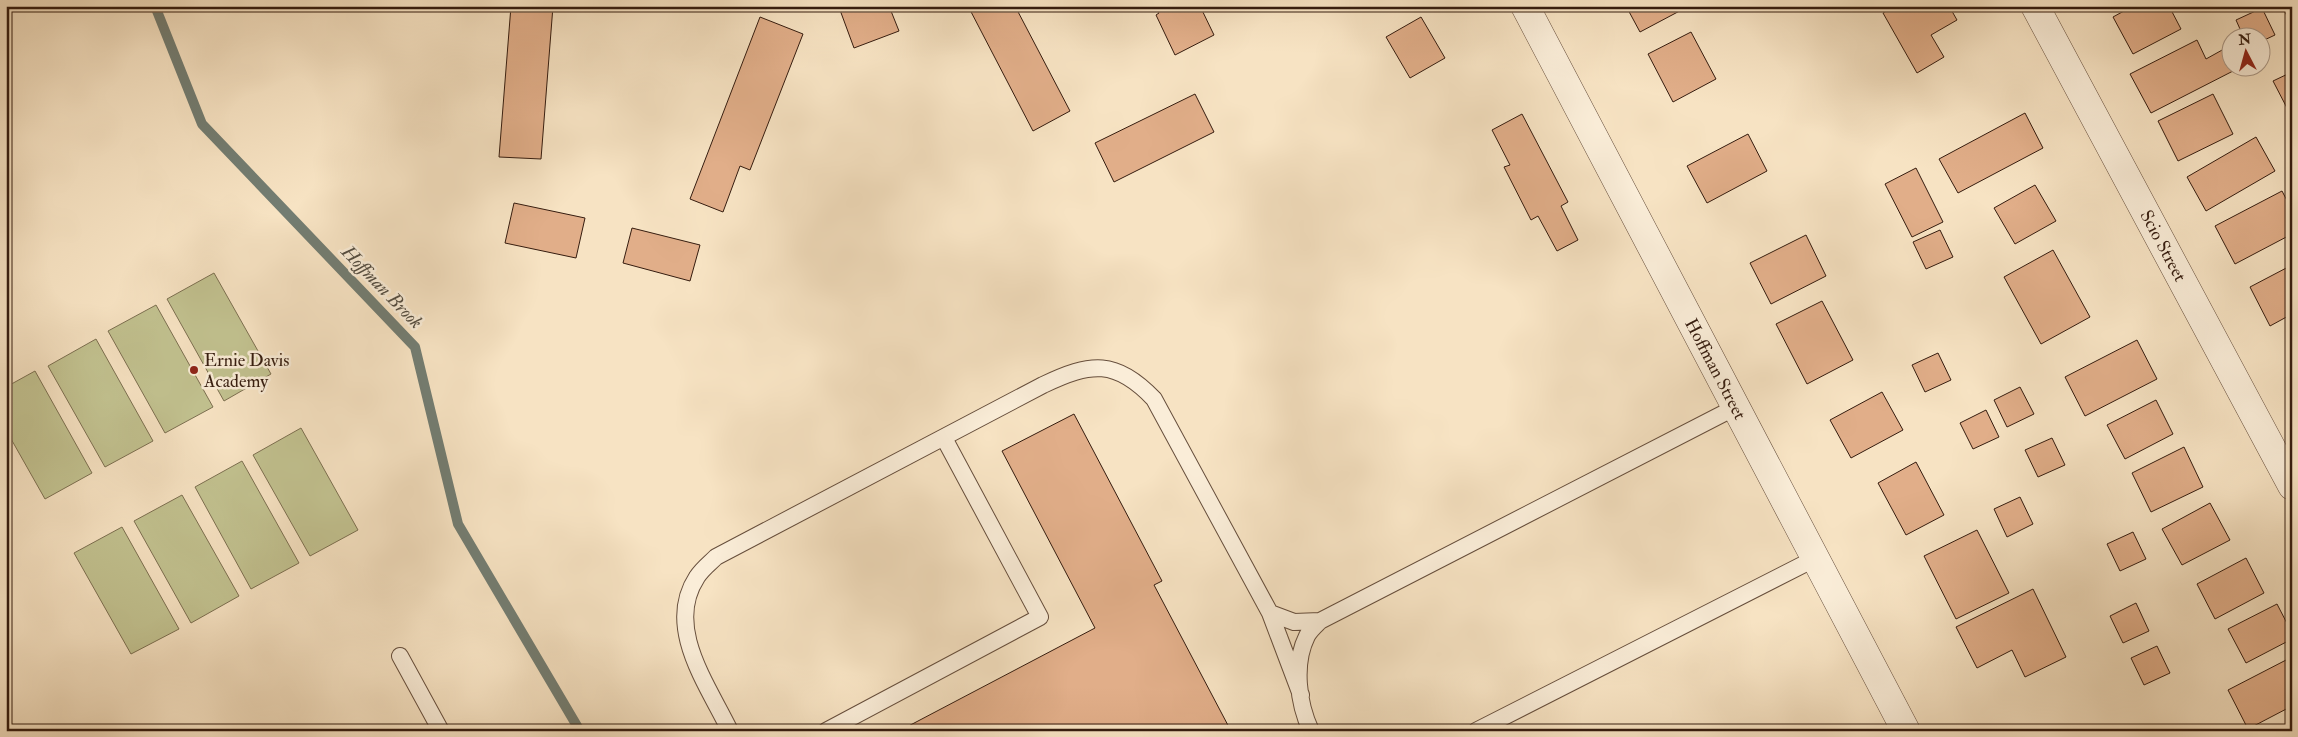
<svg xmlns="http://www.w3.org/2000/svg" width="2298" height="737" font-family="'IM FELL Double Pica',serif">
<rect width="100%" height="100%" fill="#f7e3c3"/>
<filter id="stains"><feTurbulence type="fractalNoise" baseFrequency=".004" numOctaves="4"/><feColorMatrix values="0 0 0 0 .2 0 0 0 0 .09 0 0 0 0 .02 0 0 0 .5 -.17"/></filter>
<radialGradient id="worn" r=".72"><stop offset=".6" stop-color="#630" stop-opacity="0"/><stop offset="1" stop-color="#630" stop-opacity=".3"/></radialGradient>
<path fill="#c2c290" stroke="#7c6f50" d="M 214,273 L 271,374 L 224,401 L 167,299 Z
M 156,305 L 213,407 L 165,433 L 108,331 Z
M 96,339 L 153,441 L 105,467 L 48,366 Z
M 35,371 L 92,473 L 45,499 L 6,430 L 6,387 Z
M 301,428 L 358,530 L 310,556 L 253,455 Z
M 242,461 L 299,563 L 251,589 L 195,487 Z
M 182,495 L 239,596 L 191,623 L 134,521 Z
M 122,527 L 179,629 L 131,654 L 74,553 Z"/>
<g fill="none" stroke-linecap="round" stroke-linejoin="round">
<path stroke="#737d72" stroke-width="10" d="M 155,6 L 202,124 L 415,347 L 458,524 L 580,731"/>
</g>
<path fill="#e1ae89" stroke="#351c0f" d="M 511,6 L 553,6 L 541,159 L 499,157 Z
M 851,6 L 889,6 L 899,31 L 854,48 L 840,10 Z
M 968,6 L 1015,6 L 1070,111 L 1033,131 Z
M 1156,6 L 1200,6 L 1214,35 L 1175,55 L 1156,15 L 1159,13 Z
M 1626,6 L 1689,6 L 1640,32 Z
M 1895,6 L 1949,6 L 1957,20 L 1931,35 L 1944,57 L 1917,73 L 1883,13 Z
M 2133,6 L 2169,6 L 2181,29 L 2133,54 L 2113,17 Z
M 2262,8 L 2275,35 L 2260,42 L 2260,38 L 2244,38 L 2236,20 Z
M 2292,9 L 2292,26 L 2285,12 Z
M 760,17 L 803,34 L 750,170 L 740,166 L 723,212 L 690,199 Z
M 1421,17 L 1445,58 L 1410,78 L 1386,37 Z
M 1691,32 L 1716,79 L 1673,102 L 1648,54 Z
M 2197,40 L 2206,59 L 2224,49 L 2230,61 L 2230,68 L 2235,70 L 2151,113 L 2130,74 Z
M 2292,72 L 2292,106 L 2287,108 L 2273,81 Z
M 1195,94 L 1214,132 L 1114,182 L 1095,143 Z
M 2213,94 L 2233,134 L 2178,161 L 2158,121 Z
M 2025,113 L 2043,148 L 1958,193 L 1939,159 Z
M 1522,114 L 1568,202 L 1561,206 L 1578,240 L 1557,251 L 1538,216 L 1531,220 L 1504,167 L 1510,165 L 1492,130 Z
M 1748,134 L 1767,171 L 1707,203 L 1687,166 Z
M 2256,137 L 2275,171 L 2206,211 L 2187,177 Z
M 1916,168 L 1943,222 L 1912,237 L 1885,184 Z
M 2035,185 L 2056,221 L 2015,244 L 1994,208 Z
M 2282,191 L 2292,210 L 2292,234 L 2235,264 L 2215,226 Z
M 514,203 L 585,218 L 576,258 L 505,243 Z
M 632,228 L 700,245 L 690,281 L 623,263 Z
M 1940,230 L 1953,257 L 1926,269 L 1913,242 Z
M 1806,235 L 1826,276 L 1771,304 L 1750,263 Z
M 2053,250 L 2090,317 L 2041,344 L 2004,277 Z
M 2292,265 L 2292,314 L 2270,326 L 2250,287 Z
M 1822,301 L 1853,360 L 1807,384 L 1776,324 Z
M 2137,340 L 2157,379 L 2085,416 L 2065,377 Z
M 1938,353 L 1951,380 L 1925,392 L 1912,365 Z
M 2020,387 L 2034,414 L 2007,427 L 1994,400 Z
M 1882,392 L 1903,430 L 1851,458 L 1830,420 Z
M 2156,400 L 2173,434 L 2125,459 L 2107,425 Z
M 1986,410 L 1999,437 L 1973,449 L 1960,423 Z
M 1074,414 L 1162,581 L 1154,585 L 1231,731 L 899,731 L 1095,628 L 1002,451 Z
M 2052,438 L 2065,465 L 2038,477 L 2025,450 Z
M 2184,447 L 2203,487 L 2151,512 L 2132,473 Z
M 1916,462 L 1944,515 L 1906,535 L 1878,483 Z
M 2020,497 L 2033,524 L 2007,537 L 1994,509 Z
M 2210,503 L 2230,540 L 2182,565 L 2162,529 Z
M 1977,530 L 2009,593 L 1956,619 L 1924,556 Z
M 2133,532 L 2146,559 L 2120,571 L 2107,544 Z
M 2246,558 L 2264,593 L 2215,619 L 2197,584 Z
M 2033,589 L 2066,657 L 2025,677 L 2012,650 L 1977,668 L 1956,627 Z
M 2136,603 L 2149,631 L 2123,643 L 2110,616 Z
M 2277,604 L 2292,633 L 2292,639 L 2246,663 L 2228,629 Z
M 2157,646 L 2170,673 L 2144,685 L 2131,658 Z
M 2288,659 L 2292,666 L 2292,706 L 2248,729 L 2228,690 Z"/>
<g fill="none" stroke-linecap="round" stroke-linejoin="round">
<defs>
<path id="service" d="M 1270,613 L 1294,622 L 1320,621
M 400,656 L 441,731
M 730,731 C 708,685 664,627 697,577 C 702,569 710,563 716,557 L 1043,385 C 1091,362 1116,359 1154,399 L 1270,613 L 1301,695
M 826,731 L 1040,617 L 944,438
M 1311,731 C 1298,703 1293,664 1307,636 C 1310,630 1316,625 1320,621 L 1736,407
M 1476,731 L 1816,558"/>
<g id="minor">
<path id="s1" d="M 1525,6 L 1906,731"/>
<path id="s2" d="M 2035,6 L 2292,486"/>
</g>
</defs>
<use href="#service" stroke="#664e3c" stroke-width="18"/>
<use href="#minor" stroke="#664e3c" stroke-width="29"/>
<use href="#service" stroke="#faedd8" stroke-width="16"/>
<use href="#minor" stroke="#faedd8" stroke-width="28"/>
</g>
<circle fill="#8f2418" stroke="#faedd8" stroke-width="2" cx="194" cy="370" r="5"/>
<g text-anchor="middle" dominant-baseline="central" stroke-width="5" stroke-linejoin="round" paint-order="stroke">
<g font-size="18" fill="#351c0f" stroke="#faedd8">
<text stroke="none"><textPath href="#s2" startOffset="272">Scio Street</textPath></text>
<text stroke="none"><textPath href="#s1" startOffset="410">Hoffman Street</textPath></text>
</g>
<g font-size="18" fill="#351c0f" stroke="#faedd8" text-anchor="start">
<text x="204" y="360">Ernie Davis<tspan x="204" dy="21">Academy</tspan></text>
</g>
<g font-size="19" font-style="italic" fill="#544d41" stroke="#faedd8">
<text transform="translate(382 287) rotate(46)">Hoffman Brook</text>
</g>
</g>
<rect width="2298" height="737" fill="none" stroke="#f7e3c3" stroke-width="25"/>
<rect x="8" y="8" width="2283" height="722" fill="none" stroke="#351c0f" stroke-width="2.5"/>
<rect x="12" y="12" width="2273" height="712" fill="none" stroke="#351c0f"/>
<g transform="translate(2246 52) rotate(354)"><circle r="24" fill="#faedd8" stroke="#ab9988"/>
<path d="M0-4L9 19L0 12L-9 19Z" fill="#8f2418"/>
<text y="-8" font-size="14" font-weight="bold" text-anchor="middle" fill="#351c0f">N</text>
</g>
<rect width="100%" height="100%" filter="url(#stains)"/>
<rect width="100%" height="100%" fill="url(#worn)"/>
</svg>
